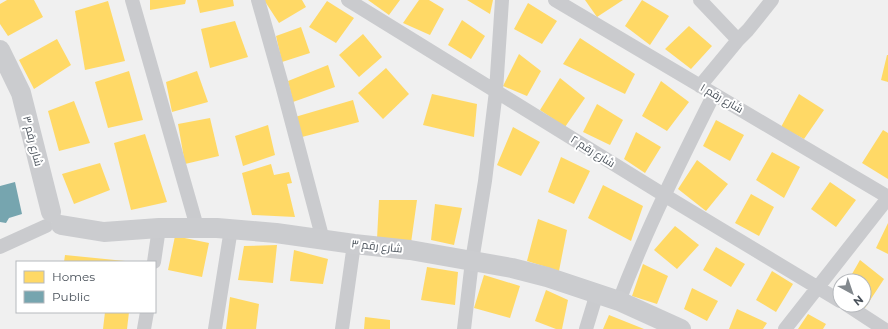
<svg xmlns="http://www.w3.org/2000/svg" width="888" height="329" font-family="Montserrat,Cairo,sans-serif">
<rect width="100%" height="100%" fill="#f0f0f0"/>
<path fill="#ffd966" d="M 7,0 L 34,0 L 43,17 L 8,36 L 0,24 L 0,4 Z
M 150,0 L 186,0 L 185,4 L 150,10 Z
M 197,0 L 233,0 L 234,6 L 200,13 Z
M 264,0 L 302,0 L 306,7 L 279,23 Z
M 368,0 L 400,0 L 389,15 Z
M 419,0 L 429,0 L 444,9 L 430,35 L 403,23 Z
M 467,0 L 493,0 L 490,14 Z
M 585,0 L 623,0 L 597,17 Z
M 642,0 L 669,16 L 650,45 L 625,26 Z
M 108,1 L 125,61 L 85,70 L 75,11 Z
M 327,1 L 354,18 L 336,43 L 309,27 Z
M 528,3 L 557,21 L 542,44 L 514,29 Z
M 462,20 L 485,36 L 471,59 L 448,45 Z
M 235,21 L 248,57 L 210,68 L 201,29 Z
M 689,26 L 712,46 L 691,69 L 665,49 Z
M 301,27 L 310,53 L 282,62 L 276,36 Z
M 363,34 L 382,57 L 359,77 L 339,55 Z
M 580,38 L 635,74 L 625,94 L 563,64 Z
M 57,39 L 71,65 L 34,89 L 19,60 Z
M 519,54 L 541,71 L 527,96 L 503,86 Z
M 887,55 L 888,55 L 888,82 L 881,80 Z
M 328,65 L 335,87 L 293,102 L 288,81 Z
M 386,68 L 409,94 L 383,119 L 358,93 Z
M 129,71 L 143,120 L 108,128 L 95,82 Z
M 197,71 L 208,102 L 172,112 L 166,82 Z
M 560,78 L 585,98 L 565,127 L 540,110 Z
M 661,81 L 689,102 L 667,131 L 642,116 Z
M 432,94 L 477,104 L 474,137 L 423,125 Z
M 799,94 L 824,110 L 804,139 L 781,127 Z
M 353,100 L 359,122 L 302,137 L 295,117 Z
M 74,101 L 90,143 L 59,151 L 48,111 Z
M 597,104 L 623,120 L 610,145 L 583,132 Z
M 210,118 L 219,156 L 185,164 L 178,124 Z
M 716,120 L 744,135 L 730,161 L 703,146 Z
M 268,125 L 275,155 L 243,166 L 235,136 Z
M 513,127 L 540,142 L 521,176 L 497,165 Z
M 883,130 L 888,133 L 888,179 L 862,163 Z
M 636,132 L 661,147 L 645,173 L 624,159 Z
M 145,134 L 167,202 L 131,210 L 114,143 Z
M 772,152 L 800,167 L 784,198 L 756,180 Z
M 561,157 L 590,171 L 574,204 L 548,192 Z
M 697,160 L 728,184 L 706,211 L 678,189 Z
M 100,163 L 110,190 L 74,204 L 62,174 Z
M 271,164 L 274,175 L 289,172 L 292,183 L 287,184 L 295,217 L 252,215 L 242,173 Z
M 830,182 L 856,200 L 836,227 L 811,209 Z
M 603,185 L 643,206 L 631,241 L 588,218 Z
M 751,194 L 774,207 L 759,236 L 735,223 Z
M 379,200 L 417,200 L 411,243 L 377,239 Z
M 435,204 L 462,208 L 454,245 L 431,240 Z
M 538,219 L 567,230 L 559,271 L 527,261 Z
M 888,223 L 888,254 L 876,248 Z
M 675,226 L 699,245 L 677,269 L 654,250 Z
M 175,236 L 209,243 L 202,277 L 168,270 Z
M 277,245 L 273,283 L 238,280 L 244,246 Z
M 716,247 L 745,264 L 731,287 L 703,270 Z
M 294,250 L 328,259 L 323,284 L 290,281 Z
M 65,255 L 125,261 L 125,262 L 64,262 Z
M 860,260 L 884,279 L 865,308 L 861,305 L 864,305 L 864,281 L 848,281 Z
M 643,264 L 668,276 L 657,304 L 632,296 Z
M 427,267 L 458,272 L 455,305 L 421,300 Z
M 772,271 L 793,284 L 776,312 L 756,300 Z
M 484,275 L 520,286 L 510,318 L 474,308 Z
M 692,288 L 718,301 L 707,321 L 684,309 Z
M 546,290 L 568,300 L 562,329 L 556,329 L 535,321 Z
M 230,297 L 259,304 L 256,329 L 226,329 Z
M 737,309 L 767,323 L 763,329 L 729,329 Z
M 105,312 L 129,312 L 127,329 L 103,329 Z
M 808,314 L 826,324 L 823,329 L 798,329 Z
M 609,315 L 644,329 L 603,329 Z
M 365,317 L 390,320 L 390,329 L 364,329 Z"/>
<path fill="#76a5af" d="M 15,182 L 22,214 L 9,218 L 6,223 L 0,222 L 0,186 Z"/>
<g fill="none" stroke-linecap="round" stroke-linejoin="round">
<path stroke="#cacbce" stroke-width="14" d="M 132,0 L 197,227
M 258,0 L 282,85 L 323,240
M 348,0 L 664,195 L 840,301
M 555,0 L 888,197
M 700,0 L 738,40 L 700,86
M 738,40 L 748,30 L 772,0
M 0,247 L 46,226
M 154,262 L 159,228
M 619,301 C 646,230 680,162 714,94
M 847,305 L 884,329
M 144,329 L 147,312
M 215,329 L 231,229
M 342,329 L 354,244
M 464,329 L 472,261 L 485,181 L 496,91 L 502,0
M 586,329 L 597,293
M 785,329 L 888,198"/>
<path stroke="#cbcccf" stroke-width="20" d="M 0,50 L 21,93 L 51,212
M 61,225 L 104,232 L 159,228 L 217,228 L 276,233 L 354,244 L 410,250 L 512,268 L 547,277 L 619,301 L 681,329"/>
</g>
<g text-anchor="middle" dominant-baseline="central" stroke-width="4" stroke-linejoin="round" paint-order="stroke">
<g font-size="11" fill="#49515a" stroke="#fff">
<text transform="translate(722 98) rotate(30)">شارع رقم ١</text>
<text transform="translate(33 141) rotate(76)">شارع رقم ٣</text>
<text transform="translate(593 151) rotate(32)">شارع رقم ٢</text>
<text transform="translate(377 246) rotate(6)">شارع رقم ٣</text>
</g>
</g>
<rect x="16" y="261" width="140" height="52" fill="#ffffff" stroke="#b6b9bd"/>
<rect x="24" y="271" width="20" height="12" fill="#ffd966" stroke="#b6b9bd"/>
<text x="52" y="281" font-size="12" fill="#49515a">Homes</text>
<rect x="24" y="291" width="20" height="12" fill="#76a5af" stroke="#b6b9bd"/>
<text x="52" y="301" font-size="12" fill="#49515a">Public</text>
<g transform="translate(852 293) rotate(140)"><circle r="19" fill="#ffffff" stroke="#b6b9bd"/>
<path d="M0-3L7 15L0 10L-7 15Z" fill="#83898e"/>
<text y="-6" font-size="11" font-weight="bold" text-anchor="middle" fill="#49515a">N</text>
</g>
</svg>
